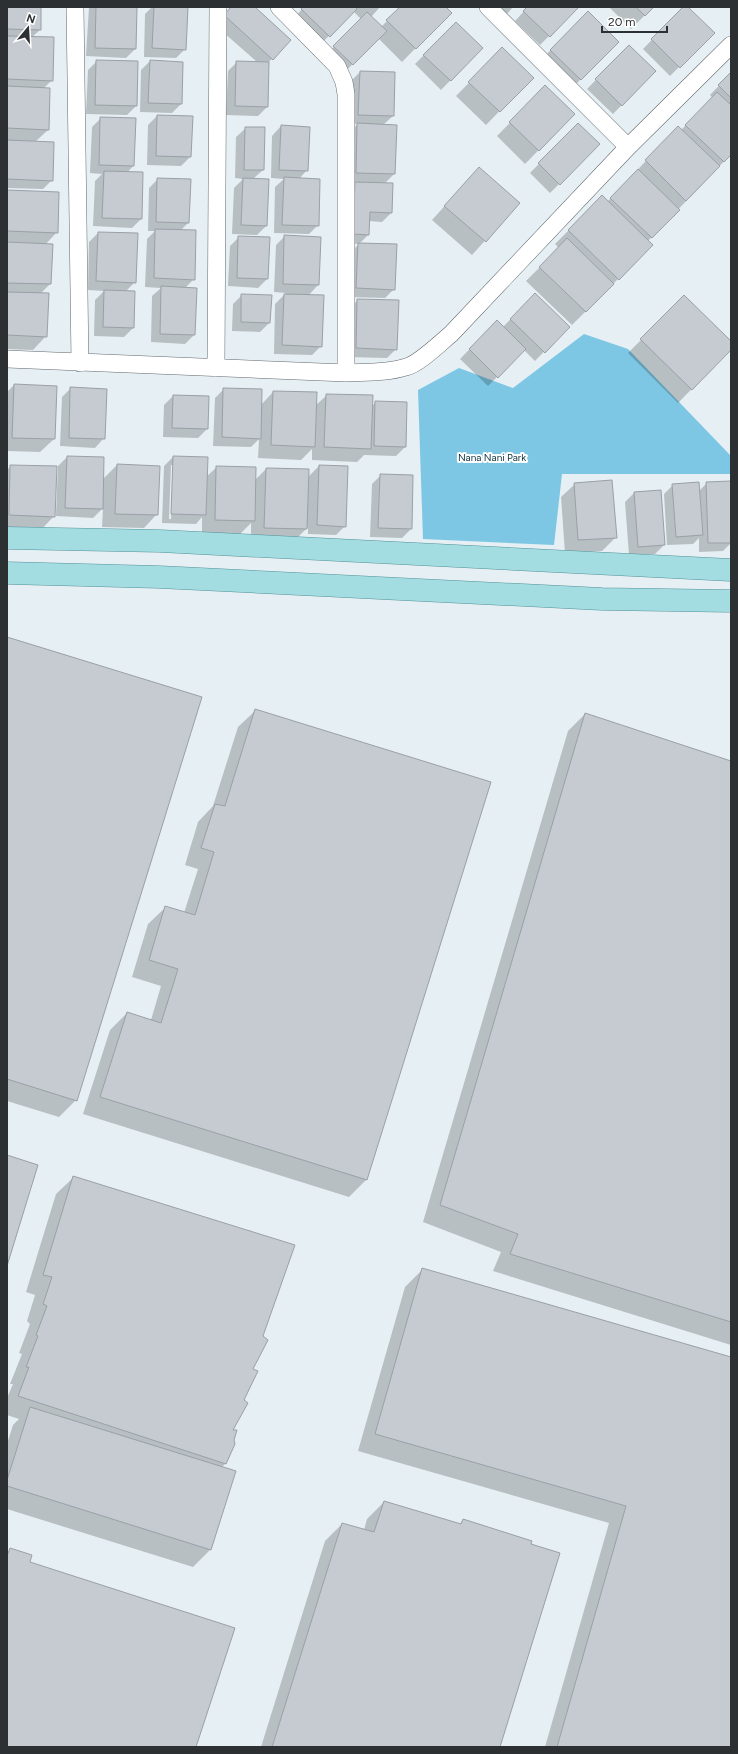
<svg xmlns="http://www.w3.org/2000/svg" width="738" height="1754" font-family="Figtree,sans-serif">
<rect width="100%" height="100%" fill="#e6eff3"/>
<path fill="#7dc7e4" d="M 584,334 L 628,349 L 731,456 L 731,474 L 562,474 L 554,545 L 423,539 L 418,390 L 459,368 L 513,388 Z"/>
<path fill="#0003" fill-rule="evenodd" d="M 7,7 L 40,7 L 40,30 L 32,37 L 52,80 L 43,89 L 48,130 L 35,142 L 52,180 L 43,189 L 7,188 Z
M 89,7 L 136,7 L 135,49 L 126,58 L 86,56 Z
M 152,7 L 187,7 L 185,49 L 176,58 L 144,57 L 145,14 Z
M 232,7 L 253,7 L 290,40 L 268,63 L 267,107 L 258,116 L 226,115 L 228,71 L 237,62 L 257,62 L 215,25 Z
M 304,7 L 380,7 L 371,17 L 381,27 L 401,7 L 445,7 L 450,13 L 402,62 L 378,38 L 343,74 L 325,56 L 361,19 L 353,11 L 320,45 L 293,19 Z
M 498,7 L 513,7 L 506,15 Z
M 528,7 L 576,7 L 577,8 L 540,45 L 515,21 Z
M 609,7 L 653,7 L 631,29 Z
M 684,7 L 687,7 L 713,33 L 670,76 L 643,49 Z
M 588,12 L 618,42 L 567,93 L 537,64 Z
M 456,23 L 482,48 L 441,90 L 415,64 Z
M 629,46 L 655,71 L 613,114 L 587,89 Z
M 502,49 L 532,78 L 486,125 L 456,96 Z
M 97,61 L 136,106 L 127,115 L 86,114 L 88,70 Z
M 150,61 L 181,104 L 172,113 L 140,112 L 141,70 Z
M 360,72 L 393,116 L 383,125 L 394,174 L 384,184 L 391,213 L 382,222 L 369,221 L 368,235 L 359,244 L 394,289 L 385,298 L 348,297 L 350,253 L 359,244 L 345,243 L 346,192 L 356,182 L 347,181 L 349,133 L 358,124 L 350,123 L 351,81 Z
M 731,73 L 731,154 L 648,241 L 652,245 L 572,325 L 526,281 L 559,248 L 555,244 L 589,210 L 607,202 L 678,127 L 681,130 L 713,98 L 710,95 Z
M 545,87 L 574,114 L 525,164 L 497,136 Z
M 157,116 L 190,157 L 181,166 L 147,165 L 148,125 Z
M 101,118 L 133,166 L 127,173 L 141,219 L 132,228 L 93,226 L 95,181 L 102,174 L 90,173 L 92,127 Z
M 578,124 L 599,144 L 550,193 L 530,173 Z
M 281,126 L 307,170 L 299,179 L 318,225 L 309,234 L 274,233 L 275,187 L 284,179 L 271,178 L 272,136 Z
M 246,128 L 263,170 L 253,179 L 266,226 L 257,235 L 232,234 L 234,188 L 243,179 L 235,178 L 236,137 Z
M 479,168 L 519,203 L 472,255 L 432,220 Z
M 158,179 L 188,223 L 180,231 L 194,279 L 185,288 L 194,335 L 185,344 L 151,342 L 152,296 L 161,288 L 145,287 L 147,239 L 155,231 L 148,231 L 149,188 Z
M 7,191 L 57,232 L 45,245 L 50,284 L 40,294 L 46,336 L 33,350 L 7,349 Z
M 98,233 L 135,282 L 126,291 L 133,328 L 124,337 L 94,336 L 95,300 L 104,291 L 88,290 L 89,242 Z
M 285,236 L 318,285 L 308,296 L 321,346 L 312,355 L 274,354 L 275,304 L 286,293 L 274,292 L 276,245 Z
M 239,237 L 267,279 L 258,288 L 228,286 L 230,246 Z
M 535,294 L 568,327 L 535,361 L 524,350 L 488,386 L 460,359 L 497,321 L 503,327 Z
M 242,295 L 269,323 L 260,332 L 232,331 L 233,304 Z
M 684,297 L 731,342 L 731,349 L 678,403 L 628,353 Z
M 358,300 L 396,349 L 387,358 L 347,357 L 349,309 Z
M 14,385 L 54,439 L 40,452 L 7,451 L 7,392 Z
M 71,388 L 104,438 L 95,448 L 60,446 L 62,397 Z
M 224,389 L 261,405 L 273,392 L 315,406 L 327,395 L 372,406 L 376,402 L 406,403 L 405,447 L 396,456 L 364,455 L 357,462 L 312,460 L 312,449 L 301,460 L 258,458 L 259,439 L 251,447 L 213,446 L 215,398 Z
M 173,396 L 207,429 L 198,438 L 163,437 L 164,405 Z
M 67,457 L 103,479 L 117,465 L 159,467 L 157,514 L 144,528 L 102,527 L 103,508 L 93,518 L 56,516 L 58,466 Z
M 173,457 L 207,458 L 206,477 L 217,467 L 255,480 L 266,469 L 308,477 L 319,466 L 345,526 L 336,535 L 308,534 L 308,527 L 293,542 L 251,541 L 251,523 L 240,534 L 202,533 L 202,517 L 196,524 L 162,523 L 164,466 ZM 171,465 L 173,465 L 171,519 L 169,519 Z
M 11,466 L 54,516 L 41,530 L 7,528 L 7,470 Z
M 381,475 L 411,529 L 402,538 L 370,537 L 372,484 Z
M 707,483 L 731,498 L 731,543 L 723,551 L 699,552 L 699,538 L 693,544 L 667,545 L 664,494 L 673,485 L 699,491 Z
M 575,484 L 616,537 L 602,551 L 565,553 L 561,497 Z
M 660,491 L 664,545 L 655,554 L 629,555 L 625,502 L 634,493 Z
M 7,638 L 76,1100 L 59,1117 L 7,1101 Z
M 256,710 L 366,1180 L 349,1197 L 83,1114 L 110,1030 L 127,1013 L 151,1020 L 161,986 L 132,977 L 148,924 L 166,907 L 184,913 L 198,869 L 185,865 L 198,822 L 213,806 L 238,727 Z
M 585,714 L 731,762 L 731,1345 L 493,1271 L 501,1252 L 423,1222 L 568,731 Z
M 74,1177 L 262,1336 L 232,1432 L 226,1463 L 222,1467 L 211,1549 L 193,1567 L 7,1509 L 7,1444 L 13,1425 L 19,1419 L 7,1415 L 7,1398 L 13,1384 L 10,1384 L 22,1354 L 19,1353 L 30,1324 L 27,1321 L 35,1295 L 26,1292 L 56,1194 Z
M 423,1269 L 731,1358 L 731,1747 L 545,1747 L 609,1523 L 358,1451 L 405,1287 Z
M 384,1502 L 459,1525 L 463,1520 L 498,1747 L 261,1747 L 325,1541 L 342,1524 L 364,1530 L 367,1519 Z"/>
<path fill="#c5cbd1" stroke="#9aa0a6" d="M 7,7 L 41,7 L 41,30 L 7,29 Z
M 96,7 L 137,7 L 136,49 L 95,48 Z
M 154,7 L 188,7 L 186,50 L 152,48 Z
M 231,7 L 255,7 L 291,40 L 273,60 L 224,15 Z
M 303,7 L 355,7 L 357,9 L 330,37 L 301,9 Z
M 400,7 L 446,7 L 452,13 L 416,49 L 386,20 Z
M 527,7 L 577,7 L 578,8 L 550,37 L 523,11 Z
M 636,7 L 654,7 L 645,16 Z
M 683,7 L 688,7 L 715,33 L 680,68 L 651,39 Z
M 588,11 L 619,42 L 581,80 L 550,50 Z
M 367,12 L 387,31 L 353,65 L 333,46 Z
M 456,22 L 483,48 L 451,81 L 423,55 Z
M 7,36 L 54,37 L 53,81 L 7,79 Z
M 629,45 L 656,71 L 622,106 L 595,79 Z
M 502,47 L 534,78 L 500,112 L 468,82 Z
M 96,60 L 138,61 L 137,106 L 95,105 Z
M 150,60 L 183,62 L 182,104 L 148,103 Z
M 236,61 L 269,62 L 268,107 L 235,106 Z
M 360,71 L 395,72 L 394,116 L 358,115 Z
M 731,72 L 731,98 L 718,85 Z
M 545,85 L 575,114 L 539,151 L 509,122 Z
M 7,86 L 50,88 L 49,130 L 7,128 Z
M 717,92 L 731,105 L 731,155 L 724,162 L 685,125 Z
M 157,115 L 193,116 L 191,157 L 156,156 Z
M 100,117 L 136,118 L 134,166 L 99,165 Z
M 357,123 L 397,125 L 395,174 L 356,173 Z
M 578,123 L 600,144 L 560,185 L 538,163 Z
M 281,125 L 310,127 L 308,171 L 279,170 Z
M 678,126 L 720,166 L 686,201 L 645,160 Z
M 245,127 L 265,127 L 264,170 L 244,170 Z
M 7,140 L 54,142 L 53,181 L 7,179 Z
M 479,167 L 520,203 L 486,242 L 444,206 Z
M 638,169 L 680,210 L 652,238 L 610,198 Z
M 104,171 L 143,172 L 142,219 L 102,218 Z
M 284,177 L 320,179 L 319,226 L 282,225 Z
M 157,178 L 191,179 L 189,223 L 156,222 Z
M 243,178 L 269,179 L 267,226 L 241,225 Z
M 355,182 L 393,183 L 392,213 L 370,212 L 369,235 L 353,234 Z
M 7,190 L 59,192 L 58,233 L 7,231 Z
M 602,195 L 653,245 L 619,280 L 568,230 Z
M 155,229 L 196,230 L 195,280 L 154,278 Z
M 98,232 L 138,233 L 136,283 L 96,281 Z
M 284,235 L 321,237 L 319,285 L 283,284 Z
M 238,236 L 270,237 L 268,279 L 237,278 Z
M 567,238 L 614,284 L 586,312 L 539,267 Z
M 7,242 L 53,244 L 51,284 L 7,283 Z
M 358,243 L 397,244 L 395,290 L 356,288 Z
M 161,286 L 197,288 L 195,335 L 160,334 Z
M 104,290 L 135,291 L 134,328 L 103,327 Z
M 7,292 L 49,293 L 47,337 L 7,335 Z
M 535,293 L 570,327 L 545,353 L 510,319 Z
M 241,294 L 272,295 L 270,323 L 241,322 Z
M 284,294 L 324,295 L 322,347 L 282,345 Z
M 684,295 L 731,341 L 731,350 L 692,390 L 640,339 Z
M 357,299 L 399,300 L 397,350 L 356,348 Z
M 497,320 L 526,349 L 498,378 L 469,349 Z
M 14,384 L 57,386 L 55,439 L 12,438 Z
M 70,387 L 107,389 L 105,439 L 69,438 Z
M 223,388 L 262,389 L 261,439 L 222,437 Z
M 273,391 L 317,392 L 315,447 L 271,445 Z
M 326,394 L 373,395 L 371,449 L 324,447 Z
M 173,395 L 209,396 L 208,429 L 172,428 Z
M 375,401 L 407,402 L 406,447 L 374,446 Z
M 67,456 L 104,457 L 103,509 L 65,508 Z
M 173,456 L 208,457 L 206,515 L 171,514 Z
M 117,464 L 160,466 L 158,515 L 115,514 Z
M 10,465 L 57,466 L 55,517 L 9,515 Z
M 319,465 L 348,466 L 346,527 L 317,525 Z
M 216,466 L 256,467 L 255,521 L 215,520 Z
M 266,468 L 309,469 L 307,529 L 264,528 Z
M 380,474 L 413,475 L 412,529 L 378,528 Z
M 612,480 L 617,538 L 578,540 L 574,483 Z
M 731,481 L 731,543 L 708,543 L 706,482 Z
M 699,482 L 703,535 L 676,537 L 672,484 Z
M 661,490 L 665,545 L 638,547 L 634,492 Z
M 7,637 L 202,697 L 77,1101 L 7,1079 Z
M 255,709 L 491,782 L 367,1180 L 100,1097 L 127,1012 L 161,1023 L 178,969 L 149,960 L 165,906 L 195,915 L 214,852 L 201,848 L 215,804 L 225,806 Z
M 585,713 L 731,761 L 731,1322 L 510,1254 L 518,1234 L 440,1205 Z
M 7,1155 L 38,1165 L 7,1266 Z
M 73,1176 L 295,1245 L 263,1336 L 268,1340 L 253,1369 L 258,1371 L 244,1400 L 248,1403 L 233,1430 L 237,1430 L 234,1440 L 235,1444 L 226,1464 L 18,1396 L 29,1367 L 26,1367 L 38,1336 L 36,1335 L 47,1306 L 43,1304 L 52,1277 L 43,1275 Z
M 422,1268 L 731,1357 L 731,1747 L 557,1747 L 626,1506 L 375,1434 Z
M 30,1407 L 236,1471 L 211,1550 L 7,1486 L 7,1480 Z
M 384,1501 L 461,1524 L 463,1519 L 532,1541 L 531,1544 L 560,1553 L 500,1747 L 272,1747 L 342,1523 L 374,1532 Z
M 10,1548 L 32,1555 L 30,1562 L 235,1628 L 196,1747 L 7,1747 L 7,1556 Z"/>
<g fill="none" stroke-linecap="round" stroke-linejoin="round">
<defs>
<path id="minor" d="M 75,7 L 80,363
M 279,7 L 337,66 L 344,82 L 346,94 L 346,373
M 488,7 L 628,147
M 7,359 L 346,373 C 366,372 387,373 406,367 C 419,364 440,343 451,334 L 628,147 L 731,45
M 216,368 L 218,7"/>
<path id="primary" d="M 7,538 L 160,541 L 731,570
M 7,573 L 159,577 L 602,599 L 731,601"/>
</defs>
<use href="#minor" stroke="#61696d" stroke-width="18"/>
<use href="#primary" stroke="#529298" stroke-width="23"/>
<use href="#minor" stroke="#fff" stroke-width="17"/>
<use href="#primary" stroke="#a3dde2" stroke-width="22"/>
</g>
<g text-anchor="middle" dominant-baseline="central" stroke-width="4" stroke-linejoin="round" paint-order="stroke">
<g font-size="10" fill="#09303c" stroke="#fff">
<text x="492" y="457">Nana Nani Park</text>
</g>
</g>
<rect width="738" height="1754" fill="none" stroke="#2d3032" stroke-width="16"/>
<g transform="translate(28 28) rotate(18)" stroke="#ffffff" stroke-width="3" paint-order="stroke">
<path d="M0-3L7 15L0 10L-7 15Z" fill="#2d3032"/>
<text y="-6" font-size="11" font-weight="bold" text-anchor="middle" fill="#2d3032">N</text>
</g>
<path d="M602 26v6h65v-6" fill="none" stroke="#2d3032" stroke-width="2"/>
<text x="608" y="26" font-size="12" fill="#2d3032" stroke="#ffffff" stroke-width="3" paint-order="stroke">20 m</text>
</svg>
